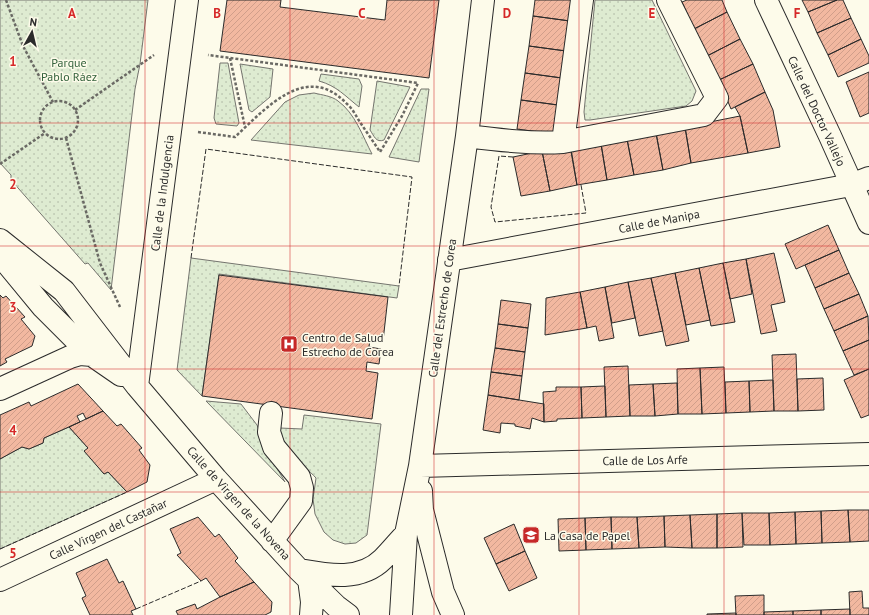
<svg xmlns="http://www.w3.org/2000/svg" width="869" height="615" font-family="'PT Sans',sans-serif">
<defs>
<pattern id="green-dots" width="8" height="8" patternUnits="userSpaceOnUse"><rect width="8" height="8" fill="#deebd1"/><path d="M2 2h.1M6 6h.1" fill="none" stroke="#bfcab4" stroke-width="1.8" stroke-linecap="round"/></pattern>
<pattern id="building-hatch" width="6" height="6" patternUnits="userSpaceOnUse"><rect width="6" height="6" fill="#f2b8a0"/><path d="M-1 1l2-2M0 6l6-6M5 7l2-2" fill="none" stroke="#d09e8a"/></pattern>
</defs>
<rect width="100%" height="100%" fill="#fdfbea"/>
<path fill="url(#green-dots)" stroke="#74746e" d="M 0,0 L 148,0 L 140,64 L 135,89 L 111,290 L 88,263 L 85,264 L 11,180 L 11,175 L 0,163 Z
M 595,0 L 652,0 L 696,91 L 692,101 L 686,106 L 590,120 L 585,120 L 584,112 Z
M 220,63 L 228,63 L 239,123 L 237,126 L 216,124 L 214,118 Z
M 240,64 L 273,69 L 270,97 L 252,112 L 249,110 Z
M 321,74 L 359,79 L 362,86 L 359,107 C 345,96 337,86 319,81 Z
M 377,81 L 410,87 L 384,140 C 376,143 374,136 370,130 Z
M 421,89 L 429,89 L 419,162 L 389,157 Z
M 314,93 C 322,95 332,96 338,101 C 355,113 363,137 372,154 L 251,140 L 285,102 L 299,95 Z
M 191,258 L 399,286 L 397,298 L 219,274 L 202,396 L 177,370 Z
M 206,401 L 241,404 L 257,425 L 267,451 L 285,482 Z
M 304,415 L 381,424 L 367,535 L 356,543 L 345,544 L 333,540 L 324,532 L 315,514 L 313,499 L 316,478 C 303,464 282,448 280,428 L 302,429 Z
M 69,427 L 88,448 L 85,451 L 104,474 L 108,472 L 127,492 L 0,549 L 0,459 L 22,447 L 29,449 L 43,443 L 44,438 Z"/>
<path fill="url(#building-hatch)" stroke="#2b2b2b" d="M 227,0 L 281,0 L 280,7 L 385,20 L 387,0 L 439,0 L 429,78 L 220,51 Z
M 535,0 L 572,0 L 570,21 L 533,16 Z
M 687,0 L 722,0 L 727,12 L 694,29 L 682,2 Z
M 802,0 L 837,0 L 808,12 Z
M 837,0 L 843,0 L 851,18 L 817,33 L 808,12 Z
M 727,12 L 740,39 L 707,56 L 694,29 Z
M 533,16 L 570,21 L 566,51 L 529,46 Z
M 851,18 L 861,39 L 828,55 L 817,33 Z
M 740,39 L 753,64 L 719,80 L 707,56 Z
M 861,39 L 869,56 L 869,63 L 838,77 L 828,55 Z
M 529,46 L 566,51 L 562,78 L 525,73 Z
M 753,64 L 765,92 L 731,109 L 719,80 Z
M 869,72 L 869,113 L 860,117 L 846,82 Z
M 525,73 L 562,78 L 558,105 L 521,100 Z
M 765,92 L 773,110 L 780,147 L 748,153 L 740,116 L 735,107 Z
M 521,100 L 558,105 L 554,134 L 517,129 Z
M 740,116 L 748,153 L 691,163 L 685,127 Z
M 685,127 L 691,163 L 663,170 L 656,133 Z
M 656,133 L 663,170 L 634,175 L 627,139 Z
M 627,139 L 634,175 L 607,180 L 601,144 Z
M 601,144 L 607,180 L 577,185 L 571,149 Z
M 570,146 L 577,185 L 550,191 L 542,151 Z
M 542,151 L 550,191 L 521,196 L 513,157 Z
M 828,225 L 839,250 L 796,269 L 785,244 Z
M 839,250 L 849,273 L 815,288 L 805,265 Z
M 774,253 L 785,302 L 771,305 L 777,331 L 761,334 L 746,259 Z
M 746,259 L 752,294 L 730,299 L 723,263 Z
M 723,263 L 735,322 L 711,326 L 699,268 Z
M 699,268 L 710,320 L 686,325 L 675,273 Z
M 675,273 L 689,341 L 666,346 L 651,278 Z
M 849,273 L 859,294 L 824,309 L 815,288 Z
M 219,275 L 388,297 L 383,341 L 370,339 L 369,347 L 381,349 L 379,364 L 367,362 L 366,371 L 378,373 L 372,419 L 202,396 Z
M 651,278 L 663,331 L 639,336 L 628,282 Z
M 628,282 L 635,318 L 612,323 L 605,287 Z
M 605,287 L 614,338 L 599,341 L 596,326 L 587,328 L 580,292 Z
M 580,292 L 587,328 L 545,335 L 546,298 Z
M 859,294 L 868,316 L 834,331 L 824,309 Z
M 0,295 L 3,298 L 6,296 L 25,317 L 21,319 L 35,336 L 32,346 L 5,359 L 7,362 L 0,366 Z
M 501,300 L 531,304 L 528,328 L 498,324 Z
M 868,316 L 869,340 L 843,351 L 834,331 Z
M 498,324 L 528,328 L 525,352 L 495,348 Z
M 869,340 L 869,369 L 854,375 L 843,351 Z
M 495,348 L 525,352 L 522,376 L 491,372 Z
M 796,354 L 798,411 L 774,411 L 772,355 Z
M 628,366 L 630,416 L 606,417 L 604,367 Z
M 724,367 L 726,413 L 702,414 L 700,368 Z
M 700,368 L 702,414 L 678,414 L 677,369 Z
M 869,369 L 869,415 L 861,418 L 844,380 Z
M 491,372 L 522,376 L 519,400 L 488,395 Z
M 823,378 L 824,410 L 798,411 L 797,379 Z
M 773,380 L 774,411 L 750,412 L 749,381 Z
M 749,381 L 750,412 L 726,413 L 725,382 Z
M 677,383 L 678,414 L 655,416 L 653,384 Z
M 78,384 L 103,411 L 86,419 L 83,413 L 77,416 L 80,422 L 44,438 L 43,443 L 29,449 L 22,447 L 0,459 L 0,415 L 29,402 L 31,406 Z
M 653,384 L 655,416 L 630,416 L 629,385 Z
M 605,386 L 606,417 L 582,418 L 581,387 Z
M 556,387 L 581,387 L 582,418 L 557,419 L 557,421 L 544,422 L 543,392 L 556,391 Z
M 488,395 L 544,404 L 544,422 L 532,418 L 530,429 L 515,426 L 515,424 L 501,423 L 500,433 L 483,430 Z
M 103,411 L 117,426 L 121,424 L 142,448 L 139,450 L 150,465 L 147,482 L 127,492 L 108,472 L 104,474 L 84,451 L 88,448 L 69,427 Z
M 848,510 L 850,542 L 822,543 L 821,511 Z
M 848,510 L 869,510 L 869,541 L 850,542 Z
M 821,511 L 822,543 L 796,544 L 795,512 Z
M 795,512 L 796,544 L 770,545 L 769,513 Z
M 742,513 L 743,547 L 717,548 L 717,514 Z
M 742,513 L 769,513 L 770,545 L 744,545 Z
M 717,514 L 717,548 L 692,548 L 690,515 Z
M 690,515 L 692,548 L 665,547 L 664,516 Z
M 664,516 L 665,547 L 639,548 L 637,517 Z
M 198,517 L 215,537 L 219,534 L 238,558 L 235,561 L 254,582 L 220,597 L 206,578 L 201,581 L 177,555 L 181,553 L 170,529 Z
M 611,517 L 612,549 L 586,550 L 585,518 Z
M 611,517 L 637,517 L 639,548 L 612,549 Z
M 585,518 L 586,550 L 559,551 L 558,519 Z
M 514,524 L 525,551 L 496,564 L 484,538 Z
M 525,551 L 537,578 L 509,591 L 496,564 Z
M 107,559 L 119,583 L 123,581 L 136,609 L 131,611 L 133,615 L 90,615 L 82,598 L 86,596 L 76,573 Z
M 254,582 L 272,602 L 271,612 L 265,615 L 178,615 L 176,611 L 195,604 L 197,609 L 220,597 Z
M 862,591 L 863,608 L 869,608 L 869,615 L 850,615 L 849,592 Z
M 764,595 L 764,615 L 736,615 L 735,596 Z
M 850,609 L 850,615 L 821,615 L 821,610 Z
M 821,610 L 821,615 L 793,615 L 793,611 Z
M 793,611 L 793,615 L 764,615 L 764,612 Z
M 736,613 L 736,615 L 707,615 L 707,614 Z"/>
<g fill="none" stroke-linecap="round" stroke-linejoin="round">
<defs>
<path id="minor" d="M 766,0 L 830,136 L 869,223
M 467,136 C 499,140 531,144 563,142 L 704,115 L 717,98 L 668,0
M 563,142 L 582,0
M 0,240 L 64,291 L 137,386 L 216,479 L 299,570 L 336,606 L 348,615
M 0,255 L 43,307 L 75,339 L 92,355 L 121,375
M 449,260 L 851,185 L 869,178
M 137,386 L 187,0
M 0,389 L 70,357 L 80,354 L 92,355
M 271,413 L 269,432 L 274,447 L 299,477 L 302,488 L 301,501 L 272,541
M 420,466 L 869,454
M 421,491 L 422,510 L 443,592 L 453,615
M 299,570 C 327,575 360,582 383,559 C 391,551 398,542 406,534
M 309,579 L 312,602 L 311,615
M 0,580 L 216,479
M 401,615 L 406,534 L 420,466 L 467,136 L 483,0"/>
</defs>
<use href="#minor" stroke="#2b2b2b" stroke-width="24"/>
<path stroke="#6a6964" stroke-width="2.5" stroke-dasharray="3 2" stroke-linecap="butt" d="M 6,0 L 23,46 L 53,102
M 230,58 L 245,127
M40 120a19 19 0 1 1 38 0a19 19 0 1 1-38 0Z
M 75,110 L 154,55
M 198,132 L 235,137 C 266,108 307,61 347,104 C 352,108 355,114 358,119 C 365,130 373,141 380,152 L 402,116 L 418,83 L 208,55
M 66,138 L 100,263 L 120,307
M 0,164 L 45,133"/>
<use href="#minor" stroke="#fdfbea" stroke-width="22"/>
<path stroke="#2b2b2b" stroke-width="1" stroke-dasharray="5 2" stroke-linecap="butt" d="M 513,157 L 499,156 L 491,207 L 495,222 L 586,213 L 581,185
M 191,258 L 206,149 L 412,177 L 399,286
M 0,549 L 127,492
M 136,609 L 201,581"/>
</g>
<path fill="none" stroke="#d62828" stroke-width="1" stroke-opacity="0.55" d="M 145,0 L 145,615M 290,0 L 290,615M 434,0 L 434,615M 579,0 L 579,615M 724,0 L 724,615M 0,123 L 869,123M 0,246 L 869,246M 0,369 L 869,369M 0,492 L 869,492"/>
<defs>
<symbol id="hospital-square" viewBox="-11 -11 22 22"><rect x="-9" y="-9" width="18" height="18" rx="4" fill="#c62828" stroke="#fdfbea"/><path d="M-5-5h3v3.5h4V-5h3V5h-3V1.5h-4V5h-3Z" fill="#fff"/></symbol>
<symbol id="school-square" viewBox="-11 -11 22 22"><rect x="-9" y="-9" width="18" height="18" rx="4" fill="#c62828" stroke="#fdfbea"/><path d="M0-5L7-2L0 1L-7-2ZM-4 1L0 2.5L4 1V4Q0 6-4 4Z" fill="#fff"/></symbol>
</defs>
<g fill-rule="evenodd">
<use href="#hospital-square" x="279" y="334" width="20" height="20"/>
<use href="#school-square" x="521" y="525" width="20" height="20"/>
</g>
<g text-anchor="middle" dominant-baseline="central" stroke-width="3" stroke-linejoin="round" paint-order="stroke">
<g font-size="12" fill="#34623c" stroke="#fdfbea">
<text x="69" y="62">Parque<tspan x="69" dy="14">Pablo Ráez</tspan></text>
</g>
<g font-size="12" fill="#2b2b2b" stroke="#fdfbea">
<text transform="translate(817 111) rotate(65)">Calle del Doctor Vallejo</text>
<text transform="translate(162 193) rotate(-83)">Calle de la Indulgencia</text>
<text transform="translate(659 221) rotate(-11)">Calle de Manipa</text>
<text transform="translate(442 308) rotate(-82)">Calle del Estrecho de Corea</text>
<text transform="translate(645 460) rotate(-1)">Calle de Los Arfe</text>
<text transform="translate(239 503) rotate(48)">Calle de Virgen de la Novena</text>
<text transform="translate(108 529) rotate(-25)">Calle Virgen del Castañar</text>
</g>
<g font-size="12" fill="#2b2b2b" stroke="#fdfbea" text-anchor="start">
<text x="302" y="337">Centro de Salud<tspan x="302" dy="14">Estrecho de Corea</tspan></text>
<text x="544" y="535">La Casa de Papel</text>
</g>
</g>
<g font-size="13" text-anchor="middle" font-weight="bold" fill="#d62828" stroke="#fdfbea" stroke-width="3" stroke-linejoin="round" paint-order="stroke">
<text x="72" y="18">A</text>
<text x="217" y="18">B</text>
<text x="362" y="18">C</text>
<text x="507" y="18">D</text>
<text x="652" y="18">E</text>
<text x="797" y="18">F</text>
<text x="13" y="66">1</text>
<text x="13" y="189">2</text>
<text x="13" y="312">3</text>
<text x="13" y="435">4</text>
<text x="13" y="558">5</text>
</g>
<g transform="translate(32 32) rotate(8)" stroke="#fdfbea" stroke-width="3" paint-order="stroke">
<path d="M0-3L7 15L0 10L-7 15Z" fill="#2b2b2b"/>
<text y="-6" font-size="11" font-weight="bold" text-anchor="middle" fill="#2b2b2b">N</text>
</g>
</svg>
